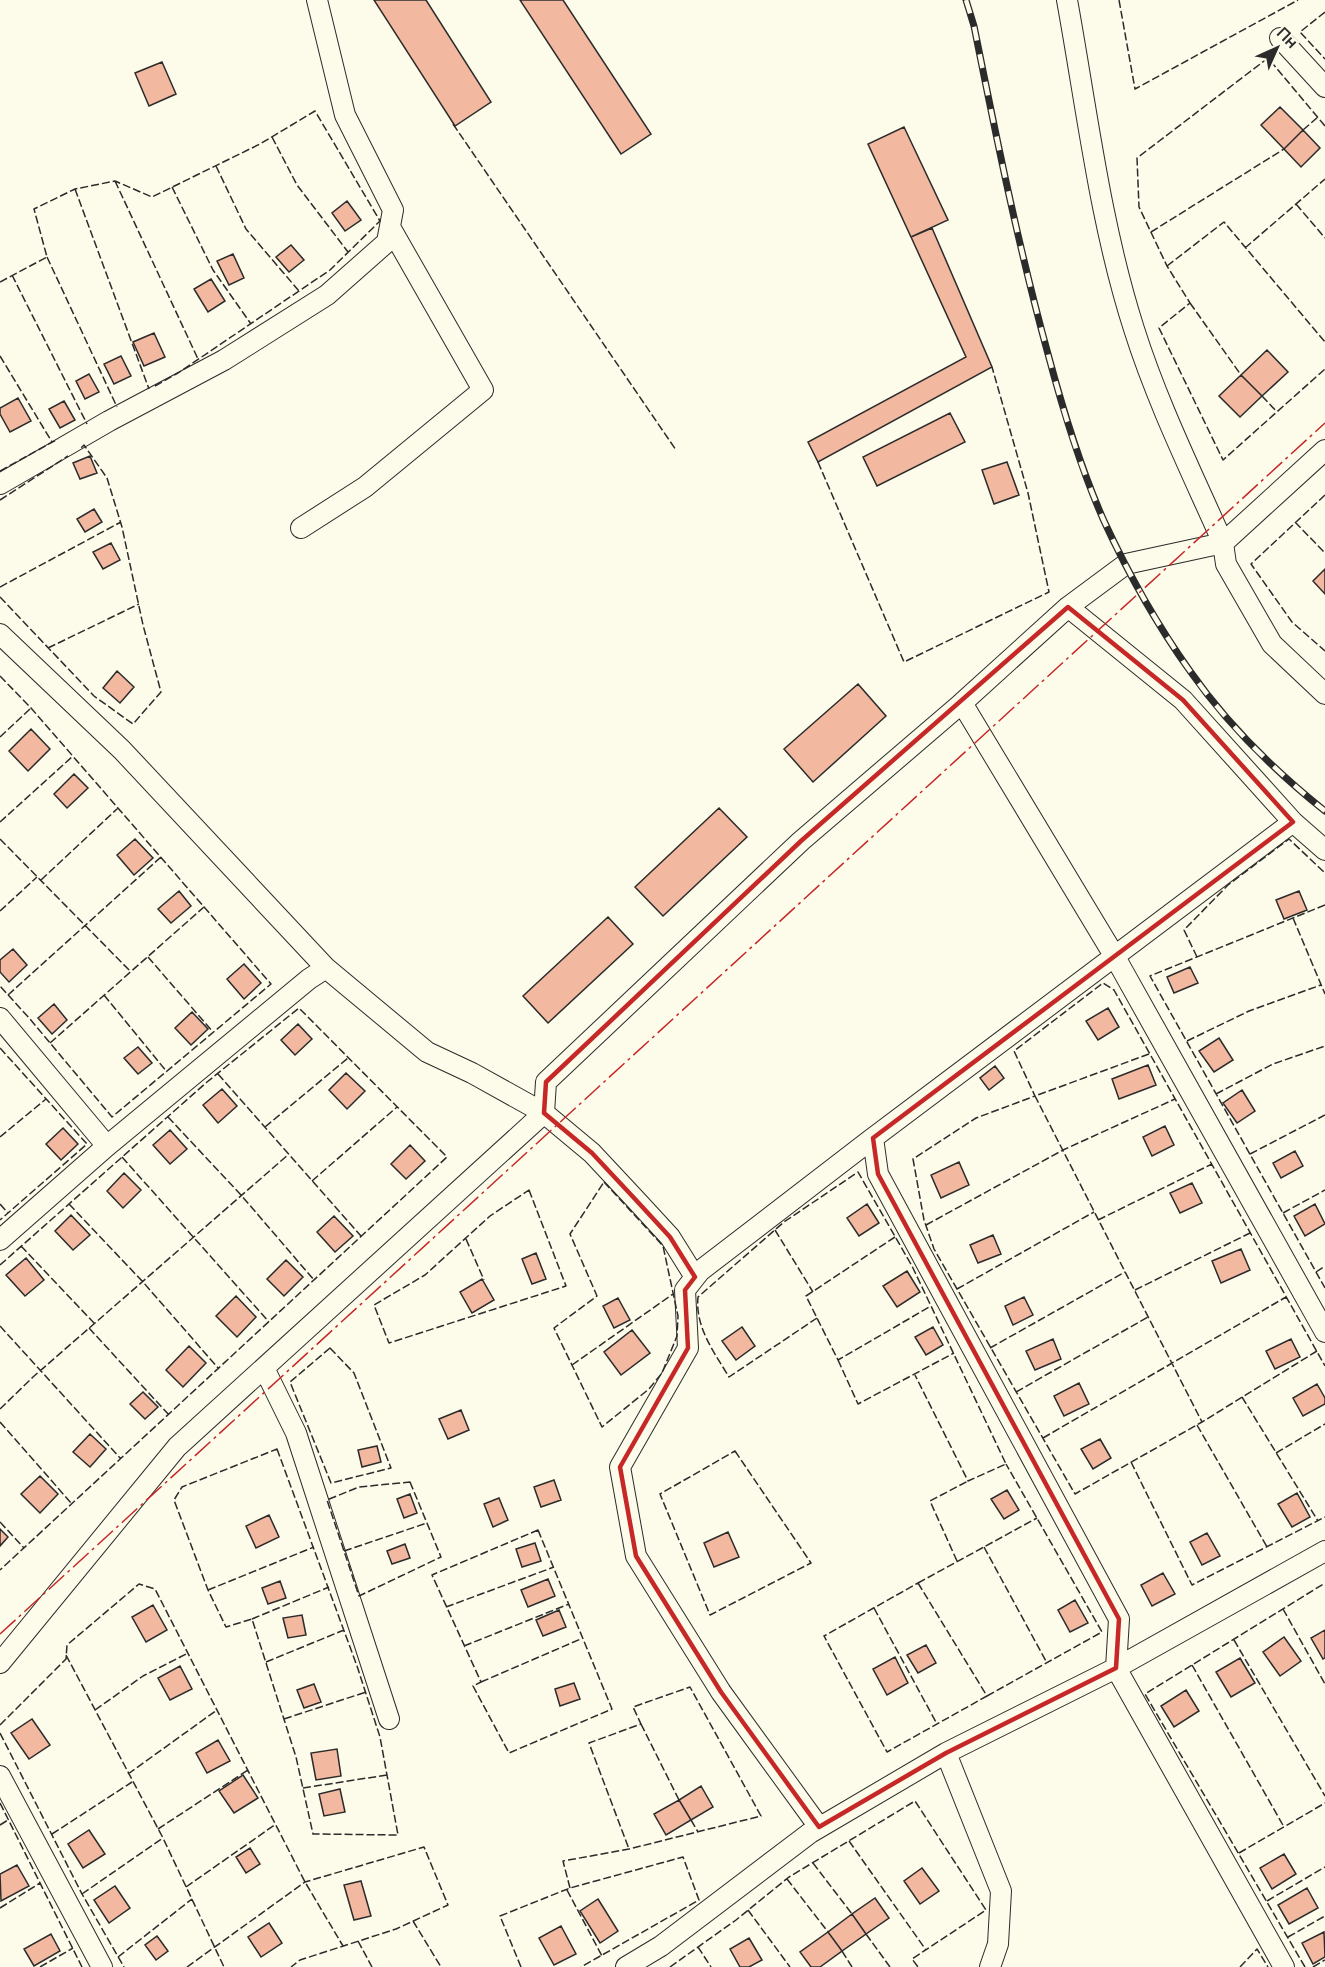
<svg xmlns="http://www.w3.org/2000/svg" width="1325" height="1967" font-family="Manrope,sans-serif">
<rect width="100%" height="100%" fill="#fdfbea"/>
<path fill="#f2b8a0" stroke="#2b2b2b" stroke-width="1.5" d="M 374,0 L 426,0 L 491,102 L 455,126 Z
M 520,0 L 563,0 L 651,134 L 621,154 Z
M 162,62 L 176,94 L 149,106 L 135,73 Z
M 1280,107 L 1303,130 L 1284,149 L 1261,125 Z
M 904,127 L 948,220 L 911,237 L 868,144 Z
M 1303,130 L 1320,148 L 1301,167 L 1284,149 Z
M 347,201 L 361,220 L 345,231 L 332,213 Z
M 932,228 L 992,367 L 818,462 L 808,442 L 966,357 L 911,237 Z
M 291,245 L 304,260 L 289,272 L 276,257 Z
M 233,254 L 244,278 L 229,285 L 217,261 Z
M 211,279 L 225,301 L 208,312 L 194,289 Z
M 154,333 L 165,357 L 144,366 L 133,342 Z
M 1267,350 L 1288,372 L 1262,396 L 1241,375 Z
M 121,356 L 131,376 L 114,384 L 104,364 Z
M 89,374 L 99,392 L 85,399 L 76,381 Z
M 1241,375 L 1262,396 L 1240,417 L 1219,396 Z
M 18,398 L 31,421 L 10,432 L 0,414 L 0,408 Z
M 64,401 L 75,420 L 60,428 L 49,409 Z
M 950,413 L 965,442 L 877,486 L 863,457 Z
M 90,456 L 97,473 L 80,479 L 73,463 Z
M 1007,462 L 1019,495 L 994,504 L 982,470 Z
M 94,509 L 102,522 L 85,532 L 77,519 Z
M 111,543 L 120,560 L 103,569 L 93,552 Z
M 1325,569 L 1325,594 L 1313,581 Z
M 117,671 L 134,687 L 120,703 L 103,688 Z
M 858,684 L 886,716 L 813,782 L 784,749 Z
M 31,729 L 50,749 L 28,771 L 9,751 Z
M 74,774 L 88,788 L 67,808 L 54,794 Z
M 719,808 L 747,837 L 663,916 L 635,887 Z
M 135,839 L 153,858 L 134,875 L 117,855 Z
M 179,891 L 191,906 L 171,923 L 158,909 Z
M 1299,891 L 1307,910 L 1284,919 L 1276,900 Z
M 608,917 L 633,944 L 548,1023 L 523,996 Z
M 13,949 L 27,965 L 9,982 L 0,972 L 0,960 Z
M 244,964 L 261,983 L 244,999 L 227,979 Z
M 1190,967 L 1198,983 L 1174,993 L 1167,977 Z
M 54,1004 L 67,1020 L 52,1034 L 38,1018 Z
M 1108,1008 L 1119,1027 L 1098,1040 L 1086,1021 Z
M 192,1012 L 208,1029 L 191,1045 L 175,1028 Z
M 298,1024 L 312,1039 L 295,1055 L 281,1040 Z
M 1219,1038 L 1233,1060 L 1214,1072 L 1199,1051 Z
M 138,1047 L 152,1063 L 138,1074 L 124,1058 Z
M 1148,1065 L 1156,1085 L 1119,1099 L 1112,1079 Z
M 995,1066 L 1004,1078 L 989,1090 L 980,1078 Z
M 346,1073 L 365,1091 L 347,1109 L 329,1090 Z
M 222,1089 L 237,1106 L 218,1123 L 203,1105 Z
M 1242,1090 L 1255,1111 L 1237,1123 L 1223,1103 Z
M 1165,1126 L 1174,1145 L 1152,1156 L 1143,1137 Z
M 63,1128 L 78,1144 L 61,1160 L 46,1144 Z
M 170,1130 L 187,1149 L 170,1164 L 153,1145 Z
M 410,1145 L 425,1161 L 406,1179 L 391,1164 Z
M 1295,1151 L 1303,1166 L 1281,1178 L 1273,1163 Z
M 959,1162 L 969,1185 L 941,1198 L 931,1175 Z
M 124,1173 L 141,1190 L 123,1208 L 107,1191 Z
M 1192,1183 L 1202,1203 L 1180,1213 L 1170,1193 Z
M 867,1204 L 879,1223 L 859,1236 L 847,1218 Z
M 1315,1204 L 1325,1224 L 1305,1236 L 1294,1216 Z
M 71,1215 L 90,1235 L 73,1250 L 55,1231 Z
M 334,1216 L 353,1236 L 335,1252 L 317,1232 Z
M 993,1235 L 1001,1254 L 978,1263 L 970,1245 Z
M 1241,1249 L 1250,1270 L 1221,1283 L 1212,1261 Z
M 536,1253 L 546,1279 L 532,1284 L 522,1259 Z
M 26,1258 L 44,1280 L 25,1296 L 6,1275 Z
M 286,1260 L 303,1277 L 284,1296 L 267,1279 Z
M 907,1271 L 920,1292 L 897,1307 L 883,1286 Z
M 482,1279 L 494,1300 L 472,1313 L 460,1292 Z
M 236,1296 L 256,1317 L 237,1337 L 216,1316 Z
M 1024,1297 L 1033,1315 L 1013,1325 L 1005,1306 Z
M 618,1298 L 630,1320 L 614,1328 L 603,1306 Z
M 742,1327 L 755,1346 L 736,1360 L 722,1341 Z
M 933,1327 L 943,1345 L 926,1355 L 915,1337 Z
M 632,1330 L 650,1353 L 621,1375 L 604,1352 Z
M 1053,1339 L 1061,1359 L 1035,1370 L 1026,1351 Z
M 1291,1339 L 1300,1357 L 1275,1369 L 1266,1351 Z
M 189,1346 L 206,1363 L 183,1387 L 166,1370 Z
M 1079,1383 L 1089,1404 L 1064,1416 L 1054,1396 Z
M 1317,1384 L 1325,1398 L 1325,1404 L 1303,1416 L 1293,1398 Z
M 143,1392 L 158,1407 L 145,1419 L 130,1404 Z
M 461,1410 L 469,1430 L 448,1439 L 439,1419 Z
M 90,1434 L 106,1449 L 90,1467 L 73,1452 Z
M 1100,1439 L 1111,1458 L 1093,1469 L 1081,1449 Z
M 377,1446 L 381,1462 L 362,1467 L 358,1450 Z
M 40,1476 L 58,1494 L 40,1513 L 21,1494 Z
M 554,1480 L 561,1500 L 541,1507 L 534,1487 Z
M 1007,1490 L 1019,1510 L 1004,1519 L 991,1499 Z
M 1297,1493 L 1310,1517 L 1292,1527 L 1278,1504 Z
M 410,1494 L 417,1513 L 404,1518 L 397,1499 Z
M 499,1498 L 508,1520 L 493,1527 L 484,1504 Z
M 269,1515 L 279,1537 L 256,1548 L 246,1526 Z
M 0,1529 L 8,1537 L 0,1546 Z
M 728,1532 L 739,1557 L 714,1567 L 704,1543 Z
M 1207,1533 L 1220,1556 L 1202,1565 L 1190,1542 Z
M 535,1543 L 541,1561 L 522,1567 L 516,1549 Z
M 405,1544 L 410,1558 L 392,1564 L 387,1551 Z
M 1163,1573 L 1175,1594 L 1152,1606 L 1141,1585 Z
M 548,1579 L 555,1596 L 528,1607 L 521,1590 Z
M 280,1581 L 286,1598 L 268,1604 L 262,1588 Z
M 1075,1600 L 1088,1623 L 1070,1632 L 1058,1610 Z
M 153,1605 L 167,1630 L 146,1642 L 132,1617 Z
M 559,1610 L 566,1627 L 543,1636 L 536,1620 Z
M 302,1615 L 306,1635 L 288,1638 L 283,1618 Z
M 1325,1630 L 1325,1658 L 1323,1659 L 1311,1638 Z
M 1284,1637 L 1301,1661 L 1280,1676 L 1263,1652 Z
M 926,1645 L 936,1663 L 918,1673 L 907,1655 Z
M 895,1657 L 908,1683 L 887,1695 L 873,1669 Z
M 1240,1658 L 1255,1683 L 1231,1697 L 1216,1672 Z
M 180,1666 L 192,1689 L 170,1700 L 158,1678 Z
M 574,1683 L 580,1699 L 560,1706 L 555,1689 Z
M 314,1684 L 321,1702 L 304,1708 L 297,1690 Z
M 1186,1690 L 1199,1711 L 1174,1727 L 1161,1706 Z
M 32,1719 L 50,1745 L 29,1759 L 11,1733 Z
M 218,1740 L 230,1761 L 207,1773 L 196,1753 Z
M 337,1749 L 341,1776 L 316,1780 L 311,1753 Z
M 243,1775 L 258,1798 L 234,1813 L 219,1791 Z
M 701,1786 L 713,1807 L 691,1820 L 679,1800 Z
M 340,1789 L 345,1812 L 324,1816 L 319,1794 Z
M 679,1800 L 691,1820 L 666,1835 L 654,1814 Z
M 89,1830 L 105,1854 L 83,1868 L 68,1844 Z
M 250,1848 L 260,1864 L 246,1873 L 236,1857 Z
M 1284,1854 L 1296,1874 L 1272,1889 L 1260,1868 Z
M 17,1865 L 29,1886 L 1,1901 L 0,1874 Z
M 922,1868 L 939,1891 L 920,1904 L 904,1881 Z
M 361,1881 L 371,1916 L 354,1920 L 344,1885 Z
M 115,1886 L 130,1908 L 109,1923 L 94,1900 Z
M 1307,1888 L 1318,1908 L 1289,1924 L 1278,1905 Z
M 875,1898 L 889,1918 L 866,1934 L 852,1914 Z
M 598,1899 L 618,1931 L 600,1943 L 580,1911 Z
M 852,1914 L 866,1934 L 842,1951 L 828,1932 Z
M 269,1923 L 282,1943 L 261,1957 L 248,1937 Z
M 561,1926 L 576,1954 L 554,1965 L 539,1938 Z
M 828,1932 L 842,1951 L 820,1967 L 811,1967 L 800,1952 Z
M 1324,1932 L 1325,1957 L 1313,1964 L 1302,1943 Z
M 51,1934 L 60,1951 L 34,1966 L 24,1949 Z
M 157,1936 L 168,1951 L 156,1960 L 145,1945 Z
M 749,1938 L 762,1960 L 749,1967 L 740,1967 L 730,1949 Z"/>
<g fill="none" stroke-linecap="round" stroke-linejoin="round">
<defs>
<path id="minor" d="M 1067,0 C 1087,110 1100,223 1134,329 C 1157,402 1192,473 1223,543 L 1226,564 L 1272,644 L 1325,694
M 1280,38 L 1325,87
M 0,484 L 109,421 L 224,360 L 327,295 L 387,242 L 393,210 L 345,115 L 317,0
M 301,528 L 365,487 L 483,390 L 390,227
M 1068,607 L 1183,700 L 1293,822
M 0,634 L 122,750 L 326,968
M 962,703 L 1115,957 L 1325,1332
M 0,1018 L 107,1146
M 0,1240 L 107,1146 L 309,979 L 326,968 L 427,1052 L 472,1073 L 544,1113 L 592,1153 L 635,1199 L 670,1237 L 695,1277
M 264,1368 L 296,1433 L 389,1719
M 0,1663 L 177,1447 L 544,1113 L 546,1082 L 801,841 L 962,703 L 1068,607 L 1126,564 L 1223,543 L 1325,450
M 946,1753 L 1001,1891 L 998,1944 L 990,1967
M 0,1776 L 102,1967
M 819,1827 L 721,1692 L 636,1556 L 620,1467 L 688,1348 L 685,1290 L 700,1271 L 873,1138
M 626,1967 L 661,1946 L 810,1833 L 946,1753 L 1116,1668 L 1325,1551
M 1284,1967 L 1116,1668 L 1119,1619 L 878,1174 L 873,1138 L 1293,822 L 1325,850"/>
</defs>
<use href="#minor" stroke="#2b2b2b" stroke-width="22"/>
<use href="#minor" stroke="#fdfbea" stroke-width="20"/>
<defs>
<path id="rail" d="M 966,0 L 974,26 C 996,136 1018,245 1048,354 C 1063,410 1080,467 1104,521 C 1128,573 1157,625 1190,671 C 1227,724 1275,771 1325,811"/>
</defs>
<use href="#rail" stroke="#2b2b2b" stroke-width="7"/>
<use href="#rail" stroke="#fdfbea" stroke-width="4.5" stroke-dasharray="14" stroke-linecap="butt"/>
<path stroke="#2b2b2b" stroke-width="1.5" stroke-dasharray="8 3" stroke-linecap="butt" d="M 1119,0 L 1135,89 L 1298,0
M 1325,12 L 1300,32 L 1325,59
M 453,124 L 676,450
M 1325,126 L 1268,58 L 1137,158 L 1139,207 L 1167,266 L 1190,303 L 1159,328 L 1223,460 L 1325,369
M 1303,130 L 1318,117
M 272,137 L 297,185 L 348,252
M 216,166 L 246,229 L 299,291
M 115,181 L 198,359
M 172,187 L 213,270 L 251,324
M 75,189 L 149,389
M 1296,204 L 1325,238
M 1151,232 L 1284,149
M 1245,248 L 1325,179
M 47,257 L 117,407
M 1167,266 L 1224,222 L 1325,342
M 12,275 L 87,424
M 0,282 L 47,257 L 34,209 L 75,189 L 115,181 L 152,197 L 260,144 L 315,111 L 380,221 L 330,270 L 178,373 L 155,386
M 1190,303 L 1241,375
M 0,356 L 52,442
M 1262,396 L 1277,412
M 818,462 L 904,662 L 1049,592 L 1028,493 L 992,367
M 0,471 L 58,439
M 1325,495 L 1251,564 L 1292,622 L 1325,651
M 0,500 L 68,456
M 1295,522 L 1325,553
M 0,587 L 121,522
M 0,597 L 94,696 L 133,724 L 161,692 L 143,625 L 122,527 L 107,478 L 84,445 L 81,448
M 48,648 L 139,604
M 0,676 L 31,708 L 271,984 L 112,1117 L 30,1019 L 0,986
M 0,737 L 31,708
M 0,822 L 73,756
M 0,839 L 131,972
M 41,880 L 118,808
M 1325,905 L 1150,976 L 1325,1288
M 0,911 L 37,877
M 1293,918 L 1325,994
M 148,957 L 213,1032
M 1197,957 L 1184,930 L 1228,885 L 1289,839 L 1325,873
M 8,995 L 161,857
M 104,995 L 167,1072
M 1187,1041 L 1249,1011 L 1321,985
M 50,1043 L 204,907
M 0,1048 L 87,1144 L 0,1220
M 1149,1054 L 1035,1096 L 1202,1422
M 218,1074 L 361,1236
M 1216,1094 L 1273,1064 L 1325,1046
M 168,1117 L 241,1195 L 314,1280
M 265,1127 L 348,1058
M 0,1137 L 46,1099
M 1250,1154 L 1325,1115
M 122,1157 L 269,1322
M 312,1181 L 397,1107
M 604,1182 L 663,1246 L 678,1316 L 677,1336 L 662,1373 L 649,1389 L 602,1427 L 554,1328 L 597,1296 L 570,1234 Z
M 529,1190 L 566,1286 L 389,1343 L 374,1305 L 425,1275 L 490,1216 Z
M 0,1204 L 8,1213
M 69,1204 L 143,1282 L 219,1369
M 1283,1213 L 1325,1190
M 1098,1220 L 1212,1164
M 926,1225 L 1063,1150 L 1175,1099
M 775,1230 L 813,1292
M 895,1237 L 806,1296 L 838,1360 L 931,1306
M 466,1239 L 484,1280
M 21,1246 L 94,1323
M 0,1265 L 207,1082 L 299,1008 L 447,1157 L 0,1570
M 1316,1272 L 1325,1266
M 957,1289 L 1094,1212
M 1135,1290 L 1250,1233
M 817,1318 L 729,1377 C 714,1352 695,1327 698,1297 L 784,1222 L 858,1172 L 912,1266 L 1006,1464 L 968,1481 L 915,1375
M 0,1326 L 121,1459
M 89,1328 L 169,1415
M 330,1348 L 354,1373 L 391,1468 L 331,1483 L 290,1382 Z
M 990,1348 L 1125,1272
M 1317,1351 L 1202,1422 L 1075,1494 L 934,1249 L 924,1220 L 913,1159 L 976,1118 L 1035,1096 L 1014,1051 L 1103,983 L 1114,990 L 1325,1366
M 838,1360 L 858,1404 L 954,1353
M 572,1365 L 673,1294
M 1016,1392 L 1148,1317
M 1242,1397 L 1318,1521
M 0,1409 L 33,1377 L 289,1154
M 0,1422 L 72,1504
M 1197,1425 L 1267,1547
M 1043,1438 L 1286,1297
M 277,1449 L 357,1666 L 380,1737 L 398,1835 L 313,1834 L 296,1757 L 252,1619 L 226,1627 L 208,1590 L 174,1500 L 182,1487 Z
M 735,1451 L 811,1563 L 710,1615 L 660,1494 Z
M 1276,1453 L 1325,1424
M 1131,1462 L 1192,1585 L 1325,1517
M 410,1482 L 441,1557 L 359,1596 L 327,1500 L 359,1487 Z
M 0,1522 L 24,1548
M 538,1530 L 612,1709 L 509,1753 L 473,1686 L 481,1682 L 432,1575 Z
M 984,1547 L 1047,1663
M 344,1551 L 427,1523
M 957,1561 L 930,1501 L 968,1481
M 918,1583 L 987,1696 L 887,1752 L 824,1636 Z
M 918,1583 L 1037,1518
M 208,1590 L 314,1547
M 446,1607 L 554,1567
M 874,1608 L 937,1724
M 1283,1609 L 1325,1684
M 252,1619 L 329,1587
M 1234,1640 L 1325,1796
M 464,1646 L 569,1604
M 66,1655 L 163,1838 L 224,1967
M 266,1662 L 344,1630
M 1192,1665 L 1284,1827
M 481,1682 L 583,1638
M 987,1696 L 1102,1632 L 1006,1464
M 95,1710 L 143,1676 L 188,1653
M 284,1719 L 366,1692
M 641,1724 L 679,1800
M 0,1725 L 66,1659 L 67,1645 L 139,1584 L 155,1589 L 305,1882 L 343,1946
M 0,1733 L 82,1894 L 124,1967
M 128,1774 L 217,1710
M 303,1788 L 387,1775
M 0,1803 L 82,1967
M 691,1820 L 698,1832
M 0,1825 L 8,1820
M 158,1829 L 248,1770
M 52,1834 L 132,1782
M 849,1841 L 926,1950
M 1239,1853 L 1325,1803
M 813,1863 L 852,1914
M 787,1879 L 828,1932
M 186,1887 L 276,1824
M 570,1888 L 563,1861 L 629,1849 L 761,1816 L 690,1687 L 633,1707 L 641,1724 L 589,1743 L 629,1849
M 567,1890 L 602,1956
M 82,1894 L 163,1838
M 1267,1901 L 1325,1867
M 0,1908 L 40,1883
M 748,1910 L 790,1967
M 413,1921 L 441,1967
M 866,1934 L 890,1967
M 1288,1937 L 1325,1916
M 358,1941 L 372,1967
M 698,1947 L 711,1967
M 842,1951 L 852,1967
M 118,1957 L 192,1899
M 40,1967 L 73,1948
M 187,1967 L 305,1882 L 424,1847 L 448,1905 L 396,1929 L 300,1960 L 291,1967
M 521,1967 L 500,1916 L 570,1888 L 683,1857 L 699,1900 L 581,1967
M 670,1967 L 736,1920 L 789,1877 L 915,1801 L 986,1910 L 912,1959 L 918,1967
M 1240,1967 L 1257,1949 L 1268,1967
M 1305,1967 L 1145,1694 L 1325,1583
M 1313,1967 L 1325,1960"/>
<path stroke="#c62828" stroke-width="1.5" stroke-dasharray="21 4.5 3 4.5" stroke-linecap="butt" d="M 0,1634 L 1325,423"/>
</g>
<path fill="none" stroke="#c62828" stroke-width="4.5" stroke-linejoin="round" d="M 1068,607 L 1183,700 L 1293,822 L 873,1138 L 878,1174 L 1119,1619 L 1116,1668 L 946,1753 L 819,1827 L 721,1692 L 636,1556 L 620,1467 L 688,1348 L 685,1290 L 695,1277 L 670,1237 L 635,1199 L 592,1153 L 544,1113 L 546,1082 L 801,841 Z"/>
<g transform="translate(1277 48) rotate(45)" stroke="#fdfbea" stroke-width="4.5" paint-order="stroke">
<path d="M0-4.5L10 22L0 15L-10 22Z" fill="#2b2b2b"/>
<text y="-9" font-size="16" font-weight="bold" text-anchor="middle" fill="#2b2b2b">Пн</text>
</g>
</svg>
